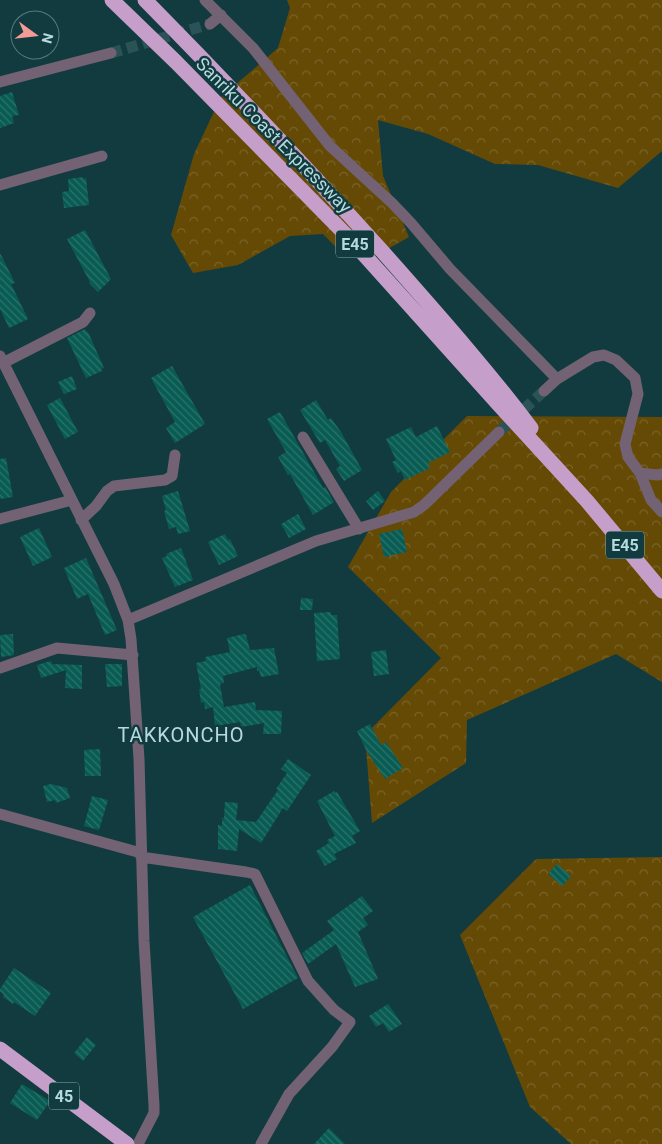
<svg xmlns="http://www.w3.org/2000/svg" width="662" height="1144" font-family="Roboto,sans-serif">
<defs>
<pattern id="forest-crowns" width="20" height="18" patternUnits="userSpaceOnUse" patternTransform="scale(1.25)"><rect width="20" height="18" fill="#654a05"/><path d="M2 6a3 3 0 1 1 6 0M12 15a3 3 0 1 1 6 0" fill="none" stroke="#796429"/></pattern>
<pattern id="building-back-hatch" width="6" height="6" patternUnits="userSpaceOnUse" patternTransform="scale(1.25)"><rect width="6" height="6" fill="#095c53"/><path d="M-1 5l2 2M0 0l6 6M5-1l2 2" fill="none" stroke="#2b736b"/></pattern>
</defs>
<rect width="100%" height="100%" fill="#123b3f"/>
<path fill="url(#forest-crowns)" d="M 287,0 L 662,0 L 662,151 L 618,188 L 538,165 L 495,164 L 428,134 L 378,120 L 383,176 L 409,237 L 370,259 L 342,253 L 323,234 L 290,236 L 238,265 L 193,273 L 171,235 L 194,154 L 221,97 L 278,48 L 290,8 Z
M 467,416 L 662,417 L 662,682 L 616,654 L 467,720 L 466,763 L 372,823 L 365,735 L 441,658 L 348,567 L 391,492 Z
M 662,857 L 662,1144 L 571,1144 L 530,1107 L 460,935 L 536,859 Z"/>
<path fill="url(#building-back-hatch)" d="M 12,92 L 19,115 L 12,116 L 14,123 L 0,128 L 0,96 Z
M 83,177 L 83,179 L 86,178 L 89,205 L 64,208 L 62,192 L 69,191 L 68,179 Z
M 85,230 L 111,279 L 98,292 L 89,283 L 90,282 L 67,239 Z
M 0,253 L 15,283 L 11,284 L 28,319 L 9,328 L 0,309 Z
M 85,329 L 87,332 L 88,332 L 104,368 L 101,369 L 102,371 L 86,378 L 67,338 Z
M 172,366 L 205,424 L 175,443 L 166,428 L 175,422 L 151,378 Z
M 72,376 L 77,389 L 64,394 L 58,382 Z
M 60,398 L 78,432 L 65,439 L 47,405 Z
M 316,400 L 328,420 L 331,418 L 341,432 L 362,470 L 344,481 L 336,469 L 340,466 L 325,440 L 320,443 L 300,410 Z
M 280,412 L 323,488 L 325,487 L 334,502 L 313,515 L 290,474 L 288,475 L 278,457 L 286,452 L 267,419 Z
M 437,426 L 450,452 L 428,463 L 430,468 L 405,480 L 401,471 L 398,473 L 392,462 L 396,460 L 386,439 L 411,427 L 416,437 Z
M 6,458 L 13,497 L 0,499 L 0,459 Z
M 178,491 L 190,531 L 178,534 L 176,527 L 169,529 L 164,511 L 166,510 L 162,496 Z
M 378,491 L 385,501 L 373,510 L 366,501 Z
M 298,514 L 306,529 L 289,538 L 281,524 Z
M 39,528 L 52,557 L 33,566 L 20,537 Z
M 402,529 L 407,552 L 384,557 L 379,534 Z
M 225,534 L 228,540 L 230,539 L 238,556 L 219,565 L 208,542 Z
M 181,548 L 193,580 L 175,587 L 162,558 L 167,556 L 166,554 Z
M 86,558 L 117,630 L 105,635 L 88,594 L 77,599 L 64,568 Z
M 301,598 L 313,599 L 312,610 L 300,610 Z
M 331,612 L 331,615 L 337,615 L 340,659 L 317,661 L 314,613 Z
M 13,634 L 14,655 L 1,657 L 0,635 Z
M 244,634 L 246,635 L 250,650 L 274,648 L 279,674 L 261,677 L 259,670 L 257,671 L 257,667 L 223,676 L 224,683 L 220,684 L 224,707 L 255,702 L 256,710 L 282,711 L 281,734 L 263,734 L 264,723 L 241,727 L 240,722 L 215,726 L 213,707 L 205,709 L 204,702 L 201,703 L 199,689 L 201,689 L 196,663 L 206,661 L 205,657 L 230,652 L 227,638 Z
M 386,650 L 389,674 L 374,676 L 371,652 Z
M 51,661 L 52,664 L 82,665 L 82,689 L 65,688 L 66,670 L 41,678 L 37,665 Z
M 105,664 L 122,664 L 122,686 L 107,687 Z
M 370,724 L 381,745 L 386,742 L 403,768 L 385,779 L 367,752 L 357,731 Z
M 100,749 L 101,776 L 85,776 L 84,750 Z
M 288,759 L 311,775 L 287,811 L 283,808 L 261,843 L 239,829 L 237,851 L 218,849 L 218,825 L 222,826 L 222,820 L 224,820 L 220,818 L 224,818 L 225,802 L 238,803 L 236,820 L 256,822 L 278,790 L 276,789 L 287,773 L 281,769 Z
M 51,784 L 67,788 L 70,798 L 56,803 L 55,800 L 47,802 L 43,786 Z
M 334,791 L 335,793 L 337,792 L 360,831 L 352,836 L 356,843 L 334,854 L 337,859 L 325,866 L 316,851 L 329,843 L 327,840 L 335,836 L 317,801 Z
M 92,796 L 108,800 L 99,830 L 84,826 Z
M 557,864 L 571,876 L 562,886 L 548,874 Z
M 250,885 L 298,978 L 243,1009 L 193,917 Z
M 362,896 L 373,911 L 363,918 L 368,925 L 358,932 L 378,979 L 355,987 L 336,944 L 308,964 L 302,953 L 334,930 L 327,921 Z
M 14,968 L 51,993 L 35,1016 L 14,1002 L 13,1004 L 3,997 L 4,995 L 0,991 L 0,989 Z
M 388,1004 L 402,1024 L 389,1032 L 383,1023 L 376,1027 L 369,1016 Z
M 87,1037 L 96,1045 L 83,1061 L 74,1053 Z
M 22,1084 L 50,1101 L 37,1120 L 10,1103 Z
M 329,1128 L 345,1144 L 314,1144 Z"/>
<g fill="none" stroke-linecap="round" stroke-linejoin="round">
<path stroke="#2b5357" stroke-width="11" stroke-dasharray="11 5.5" stroke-linecap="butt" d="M 111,53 L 210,24
M 499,432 L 544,391"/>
<path stroke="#726274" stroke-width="11" d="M 205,0 L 253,48 L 330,146 L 392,203 L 411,223 L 450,269 L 557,379
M 210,24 L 221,15
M 0,82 L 111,53
M 0,185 L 102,156
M 0,356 L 114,584 L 128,620 L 131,639 L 139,759 L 144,941 L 154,1105 L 154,1113 L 138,1144
M 3,363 L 83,322 L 90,313
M 544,391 L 557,379 L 593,357 L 604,355 L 616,360 L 635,378 L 638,394 L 625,444 L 628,457 L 640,473 L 651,500 L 662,512
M 303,437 L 359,529
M 640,473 L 657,475 L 662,474
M 0,519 L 72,500
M 81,520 L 96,506 L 107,491 L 114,486 L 165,480 L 172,476 L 175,455
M 128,620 L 316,541 L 414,512 L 424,505 L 499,432
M 0,668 L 57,648 L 133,655
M 0,814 L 141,853
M 141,857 L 246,872 L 255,874 L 308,981 L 334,1010 L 350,1022 L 332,1047 L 289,1094 L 261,1144"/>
<path stroke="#c69eca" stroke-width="15" d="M 112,0 L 176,62 L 350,239 L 500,406 L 587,501 L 662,591
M 145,0 C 226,82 305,166 382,251 C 433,309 485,367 531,428
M 0,1049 L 127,1144"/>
</g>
<g text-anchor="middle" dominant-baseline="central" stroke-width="5" stroke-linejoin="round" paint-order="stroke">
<g fill="#123b3f" stroke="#85aaae" stroke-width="1">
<rect x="336" y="230.5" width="38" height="27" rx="4"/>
<rect x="606" y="531.5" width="38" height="27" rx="4"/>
<rect x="49" y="1082.5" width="30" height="27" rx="4"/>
</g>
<g font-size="16" font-weight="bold" fill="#b6dadd">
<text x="355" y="244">E45</text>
<text x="625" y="545">E45</text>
<text x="64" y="1096">45</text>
</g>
<g font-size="18" fill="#b6dadd" stroke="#123b3f">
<text transform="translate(274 135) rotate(45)">Sanriku Coast Expressway</text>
</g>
<g font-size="20" letter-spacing="1" fill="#b6dadd" stroke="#123b3f">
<text x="181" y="735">TAKKONCHO</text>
</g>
</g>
<g transform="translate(35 35) rotate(105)"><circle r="24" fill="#123b3f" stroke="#547b7e"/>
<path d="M0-4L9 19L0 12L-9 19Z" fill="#f59b97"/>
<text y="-8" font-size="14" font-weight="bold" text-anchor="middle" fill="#b6dadd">N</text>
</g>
</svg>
